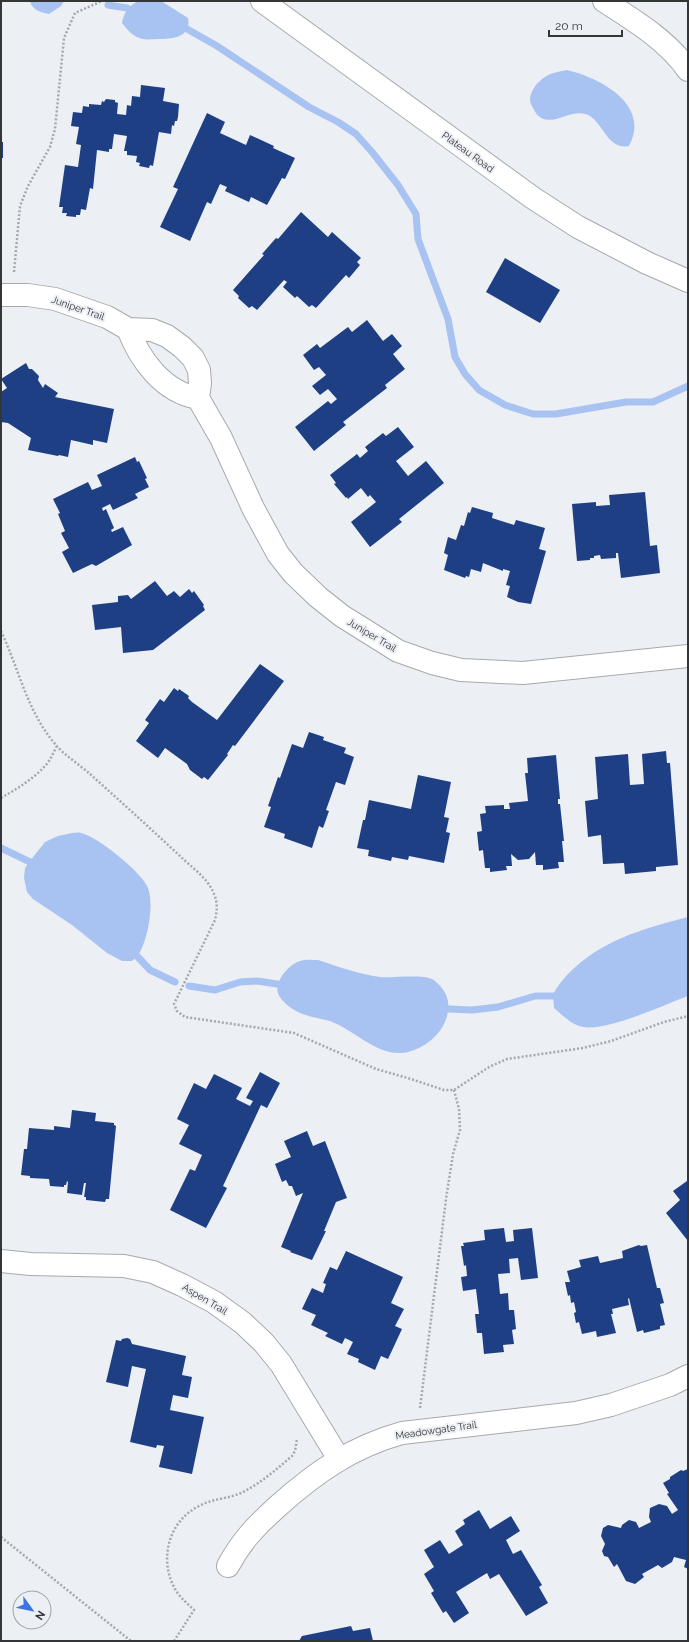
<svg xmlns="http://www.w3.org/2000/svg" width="689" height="1642" font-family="Raleway,sans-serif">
<rect width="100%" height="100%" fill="#eceff4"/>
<path fill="#a8c2f1" d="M 30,1 L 64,1 L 61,6 L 49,14 C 40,12 32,10 30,1 Z
M 139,1 L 161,1 L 188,18 C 192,37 172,39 159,39 C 150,39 143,41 135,36 C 130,33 126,28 122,23 C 124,12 129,5 139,1 Z
M 567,70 C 601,78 651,105 629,146 C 608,150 604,125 590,116 C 571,104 546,136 533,108 C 530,103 529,99 531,94 C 533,89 536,84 540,81 C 548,73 557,72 567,70 Z
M 72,833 C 75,833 79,832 81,833 C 98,837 140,871 147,886 C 155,901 148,941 138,955 C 137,957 134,959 132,961 L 122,961 L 107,953 L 72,925 L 33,899 L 27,892 L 24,878 L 25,868 L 33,857 L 45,842 L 58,836 Z
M 688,917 L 688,996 C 663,1005 603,1034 579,1026 C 570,1023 561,1014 554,1008 C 554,1004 553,999 553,996 C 555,988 563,980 567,975 C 601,940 642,929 688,917 Z
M 318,960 C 339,967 359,974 380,977 C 393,978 421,974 432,979 C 434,980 439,984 441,987 C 451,998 450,1013 443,1026 C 435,1040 418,1052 401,1053 C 377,1055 352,1029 330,1021 C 319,1018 308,1017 298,1012 C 291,1009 280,1000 278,993 C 274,982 289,964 300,961 C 305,959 313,960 318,960 Z"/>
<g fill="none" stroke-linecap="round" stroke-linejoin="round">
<path stroke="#a8c2f1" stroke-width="7" d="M 108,5 L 127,8
M 187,29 L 217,46 L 309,107 L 338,122 L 356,134 L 372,152 L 398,185 L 416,214 L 418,239 L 448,319 L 455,357 L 465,374 L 479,390 L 505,405 L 533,414 L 556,414 L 626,402 L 653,402 L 688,386
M 1,848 L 30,862
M 137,956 L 150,970 L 175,982
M 189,986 L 215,990 L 240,982 L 257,981 L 277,984
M 449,1009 L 472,1010 L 498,1007 L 535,996 L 553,996"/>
</g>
<path fill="#1e3f83" d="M 141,85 L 165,88 L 163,101 L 179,104 L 178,117 L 177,121 L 175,121 L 174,126 L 172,125 L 171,134 L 159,132 L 153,166 L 150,165 L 149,168 L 139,166 L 140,163 L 136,162 L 137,156 L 127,155 L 127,151 L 124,151 L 127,136 L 114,134 L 112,149 L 109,149 L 109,152 L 97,150 L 93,189 L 90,188 L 86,210 L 81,209 L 80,215 L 76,215 L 76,217 L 66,216 L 67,213 L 62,213 L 63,207 L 59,207 L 65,165 L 78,167 L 81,145 L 76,144 L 79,127 L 71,126 L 73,112 L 82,113 L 83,106 L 89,107 L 89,104 L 101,105 L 102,101 L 104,102 L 106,99 L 115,100 L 115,102 L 118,103 L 117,114 L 126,115 L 127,105 L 131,106 L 132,96 L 140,97 Z
M 207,113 L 225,122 L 220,133 L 246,145 L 250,135 L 274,146 L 273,148 L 295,158 L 285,179 L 282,178 L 267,205 L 251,197 L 249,202 L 225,191 L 227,187 L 220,184 L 211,204 L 207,202 L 190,241 L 160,227 L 178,189 L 173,187 Z
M 1,142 L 3,142 L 3,158 L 1,158 Z
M 301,212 L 328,237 L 332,232 L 361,258 L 357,262 L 360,265 L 349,278 L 346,275 L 316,308 L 312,305 L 309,307 L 297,296 L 295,298 L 283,287 L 287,282 L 284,280 L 257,310 L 252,306 L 249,308 L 238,298 L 239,296 L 233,290 L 264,255 L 262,254 L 276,238 L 278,239 Z
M 505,258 L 560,290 L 540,323 L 486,292 Z
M 367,320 L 383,341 L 392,334 L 402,346 L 393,354 L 405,369 L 385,385 L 387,388 L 343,422 L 346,425 L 314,451 L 295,427 L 328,401 L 331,404 L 337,399 L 328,389 L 320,395 L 312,386 L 326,375 L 319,367 L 314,370 L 303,355 L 317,344 L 320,348 L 348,327 L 352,332 Z
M 26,363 L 29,369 L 32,369 L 39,376 L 38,380 L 43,388 L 45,384 L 58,393 L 55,397 L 114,409 L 107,443 L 93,440 L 93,445 L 71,440 L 68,457 L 59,455 L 58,456 L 28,450 L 31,438 L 8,423 L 1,422 L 1,392 L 7,388 L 1,379 Z
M 398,427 L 414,447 L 396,461 L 408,476 L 426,461 L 444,483 L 399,519 L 402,522 L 370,547 L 351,522 L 376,502 L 370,495 L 368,497 L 361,488 L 348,499 L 347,497 L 346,498 L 334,484 L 336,483 L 330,475 L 357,454 L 360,458 L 368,451 L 365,447 L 383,433 L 386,436 Z
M 135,457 L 137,462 L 139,461 L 147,478 L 145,479 L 149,487 L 135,494 L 138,498 L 113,510 L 110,504 L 102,508 L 103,511 L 106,509 L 114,528 L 111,530 L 112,532 L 123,527 L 132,545 L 96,566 L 92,564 L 73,573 L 62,552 L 69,548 L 61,533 L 65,531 L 58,514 L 60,513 L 53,499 L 88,482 L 92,490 L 102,486 L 97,475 Z
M 645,492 L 650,546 L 657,545 L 660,573 L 621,578 L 618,553 L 616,553 L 616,558 L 601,559 L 600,555 L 594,556 L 594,558 L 590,558 L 590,560 L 577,561 L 572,504 L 596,502 L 596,506 L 610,505 L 609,495 Z
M 472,507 L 493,513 L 492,518 L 514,525 L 516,520 L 545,528 L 539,549 L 546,551 L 531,604 L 518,602 L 507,597 L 510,586 L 506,585 L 510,571 L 503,569 L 503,571 L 483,563 L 481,572 L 471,569 L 469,577 L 466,576 L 465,578 L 444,570 L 448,555 L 444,553 L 448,537 L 456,540 L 461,525 L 464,526 L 468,512 L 470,513 Z
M 155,581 L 167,596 L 174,591 L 180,597 L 189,589 L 192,593 L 194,591 L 204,605 L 203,606 L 205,610 L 153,650 L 123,653 L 121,627 L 95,630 L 92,605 L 118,602 L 118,596 L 128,595 L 131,599 Z
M 260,664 L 284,681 L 235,746 L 233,745 L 227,754 L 228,755 L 208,780 L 204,777 L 202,779 L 190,770 L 187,764 L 165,748 L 158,758 L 136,741 L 149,723 L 145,720 L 160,699 L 164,702 L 174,688 L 178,691 L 179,689 L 189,696 L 188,698 L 192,702 L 217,720 Z
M 309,732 L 324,737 L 323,740 L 346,748 L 344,753 L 354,757 L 345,785 L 336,782 L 326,810 L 329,811 L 323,828 L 319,826 L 312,848 L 284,838 L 285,834 L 264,827 L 271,807 L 268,806 L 278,777 L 280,778 L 292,744 L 303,748 Z
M 666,751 L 667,763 L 670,763 L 678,865 L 656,867 L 656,871 L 625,874 L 624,863 L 603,864 L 601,835 L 588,837 L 585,801 L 598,799 L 595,757 L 628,754 L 630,785 L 644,784 L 642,754 Z
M 556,755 L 560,799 L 558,799 L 558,804 L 560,804 L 564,841 L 562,841 L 564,862 L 558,862 L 559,868 L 543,870 L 543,865 L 536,865 L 535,852 L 529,859 L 518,860 L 511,854 L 512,866 L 506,866 L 507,870 L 490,872 L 490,868 L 485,868 L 483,850 L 479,851 L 477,832 L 482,831 L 480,814 L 486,813 L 485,806 L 504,805 L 504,809 L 510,809 L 509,803 L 528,801 L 525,773 L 528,773 L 527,758 Z
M 418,775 L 451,782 L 444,817 L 449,818 L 446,832 L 450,833 L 444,863 L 409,856 L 408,860 L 392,857 L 391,861 L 368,856 L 369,850 L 357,848 L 363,820 L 365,820 L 369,800 L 411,809 Z
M 260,1072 L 280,1083 L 267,1108 L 261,1105 L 223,1186 L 227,1188 L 206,1228 L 170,1210 L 190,1169 L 195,1171 L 202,1155 L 179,1144 L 189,1125 L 177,1119 L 194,1083 L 206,1089 L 214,1074 L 242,1088 L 236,1099 L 250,1106 L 253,1101 L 246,1098 Z
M 72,1110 L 96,1113 L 95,1121 L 114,1123 L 114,1125 L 116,1126 L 109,1199 L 106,1199 L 105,1202 L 86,1200 L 86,1197 L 84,1197 L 86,1183 L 84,1183 L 82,1195 L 67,1193 L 68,1182 L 67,1181 L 66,1185 L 64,1185 L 64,1187 L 50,1186 L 49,1179 L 30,1178 L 30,1176 L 21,1175 L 24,1149 L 27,1149 L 29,1128 L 54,1130 L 54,1126 L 70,1128 Z
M 307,1131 L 313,1146 L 325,1141 L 347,1198 L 336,1202 L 324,1231 L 326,1231 L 312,1260 L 290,1252 L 291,1251 L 281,1247 L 303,1193 L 296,1196 L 292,1186 L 289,1186 L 286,1180 L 282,1182 L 275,1164 L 291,1157 L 284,1141 Z
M 687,1181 L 688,1181 L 688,1241 L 666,1213 L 680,1200 L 673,1191 Z
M 504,1228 L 506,1242 L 514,1241 L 513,1230 L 532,1228 L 538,1278 L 521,1280 L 518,1258 L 509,1259 L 510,1273 L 498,1274 L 500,1294 L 508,1293 L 509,1310 L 514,1310 L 516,1329 L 512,1330 L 514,1344 L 503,1345 L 504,1352 L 484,1354 L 482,1333 L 477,1333 L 475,1314 L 479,1314 L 476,1289 L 463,1291 L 461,1277 L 467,1276 L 466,1265 L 464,1266 L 461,1246 L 464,1246 L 463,1243 L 485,1240 L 484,1230 Z
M 639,1245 L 641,1246 L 647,1245 L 657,1288 L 660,1288 L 664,1303 L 660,1304 L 665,1325 L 660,1326 L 660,1329 L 644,1333 L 643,1330 L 637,1332 L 629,1298 L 628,1299 L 629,1305 L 612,1309 L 613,1314 L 611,1314 L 616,1333 L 597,1337 L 596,1331 L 582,1334 L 579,1322 L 576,1323 L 574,1313 L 576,1312 L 574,1302 L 571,1303 L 570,1295 L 568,1296 L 565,1282 L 570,1282 L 567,1271 L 581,1267 L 579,1260 L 598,1256 L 600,1263 L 623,1258 L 622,1251 Z
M 346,1251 L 403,1277 L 391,1303 L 404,1309 L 395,1326 L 402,1329 L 388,1359 L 381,1356 L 375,1370 L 358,1362 L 359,1359 L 347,1354 L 353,1342 L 345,1338 L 342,1344 L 325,1336 L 328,1333 L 311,1325 L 316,1315 L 302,1309 L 312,1288 L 323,1293 L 326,1284 L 323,1283 L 330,1267 L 337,1270 Z
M 127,1338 L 130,1339 L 132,1344 L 186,1356 L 182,1375 L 192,1377 L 188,1398 L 173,1395 L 170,1410 L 204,1417 L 192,1474 L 159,1467 L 164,1446 L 157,1445 L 156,1448 L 130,1442 L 146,1369 L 132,1366 L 128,1387 L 106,1382 L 116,1340 L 121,1341 L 122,1339 Z
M 688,1469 L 688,1569 L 684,1567 L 686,1560 L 674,1557 L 672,1562 L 662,1568 L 658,1565 L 642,1574 L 644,1577 L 635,1584 L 626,1581 L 617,1564 L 614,1567 L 608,1557 L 604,1556 L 602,1551 L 605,1544 L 601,1536 L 603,1528 L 608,1525 L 621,1528 L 622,1525 L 629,1520 L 636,1522 L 639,1528 L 651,1522 L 649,1517 L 650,1508 L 659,1504 L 667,1506 L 672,1514 L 678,1510 L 667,1494 L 669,1493 L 663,1483 L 670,1479 L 670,1477 L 681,1470 L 683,1471 Z
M 479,1510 L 490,1529 L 511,1516 L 520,1531 L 506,1540 L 513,1554 L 521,1550 L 542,1585 L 539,1587 L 548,1603 L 526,1616 L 499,1574 L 490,1579 L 487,1573 L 456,1592 L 469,1613 L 454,1623 L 446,1611 L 443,1613 L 431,1593 L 434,1591 L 424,1574 L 434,1567 L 424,1550 L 440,1540 L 449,1554 L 463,1545 L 455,1531 L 465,1524 L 463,1520 Z
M 351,1626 L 353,1631 L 370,1628 L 373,1641 L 299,1641 L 302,1636 Z"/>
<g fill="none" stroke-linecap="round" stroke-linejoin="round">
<defs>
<path id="minor" d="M 262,1 L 533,198 L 578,227 L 647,263 L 688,281
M 604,1 C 635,21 667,40 688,70
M 1,295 L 28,295 L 55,299 L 107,317 L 128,329 L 152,330 L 167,336 L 182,347 L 193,358 L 199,370 L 200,383 L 198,398 L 221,438 L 253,508 L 278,554 L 293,573 L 318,597 L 342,616 L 398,651 L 432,663 L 461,670 L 523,673 L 688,656
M 128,329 C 140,360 163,392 198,398
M 1,1261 L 30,1264 L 124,1266 L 153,1272 L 182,1285 L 214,1302 L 243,1323 L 264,1343 L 281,1364 L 339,1459
M 228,1566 C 242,1540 256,1526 278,1506 C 316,1472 352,1447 402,1433 L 576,1413 L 611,1405 L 670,1385 L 688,1376"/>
</defs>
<use href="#minor" stroke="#a7a9ae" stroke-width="24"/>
<path stroke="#a6a8ac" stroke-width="2.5" stroke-dasharray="2 2" stroke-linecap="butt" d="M 14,272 L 20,206 L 28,186 L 50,147 L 55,129 L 64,38 L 75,13 L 102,1
M 1,631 C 19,669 27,712 56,745 C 64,755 80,765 90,774 C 120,801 150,828 180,856 C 191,867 208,878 214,894 C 218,903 217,911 215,920 L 174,1004 L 177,1011 L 185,1017 L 294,1033 L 376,1069 L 411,1079 L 444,1090 L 454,1090 L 489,1067 L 507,1059 L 583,1048 L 611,1041 L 664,1022 L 688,1016
M 1,798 C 17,789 33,779 45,766 C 50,761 53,753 57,746
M 420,1408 L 446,1199 L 453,1154 L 460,1130 L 459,1109 L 454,1090
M 1,1537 L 131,1641
M 174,1641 L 194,1610 C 187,1603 178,1596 174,1587 C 159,1558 169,1521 199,1506 C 213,1498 231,1499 245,1491 C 262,1482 277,1469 292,1456 L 295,1451 L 297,1439"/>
<use href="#minor" stroke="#fff" stroke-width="22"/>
</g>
<g text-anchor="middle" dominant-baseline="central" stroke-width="4" stroke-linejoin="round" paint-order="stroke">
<g font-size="10" fill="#333537" stroke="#eceff4">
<text transform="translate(468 152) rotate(36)">Plateau Road</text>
<text transform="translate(78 308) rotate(19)">Juniper Trail</text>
<text transform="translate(372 635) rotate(31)">Juniper Trail</text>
<text transform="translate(205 1299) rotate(31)">Aspen Trail</text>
<text transform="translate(436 1430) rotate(-8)">Meadowgate Trail</text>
</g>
</g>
<rect width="689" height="1642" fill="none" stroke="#333537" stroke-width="4"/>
<g transform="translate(32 1610) rotate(123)"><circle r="19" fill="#eceff4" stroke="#a2a5a8"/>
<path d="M0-3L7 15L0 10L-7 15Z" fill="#3c74e4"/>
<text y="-6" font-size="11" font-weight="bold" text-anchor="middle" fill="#333537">N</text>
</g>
<path d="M549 30v6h73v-6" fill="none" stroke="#333537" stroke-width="2"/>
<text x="555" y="30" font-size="12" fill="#333537" stroke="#eceff4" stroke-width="3" paint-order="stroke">20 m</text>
</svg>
